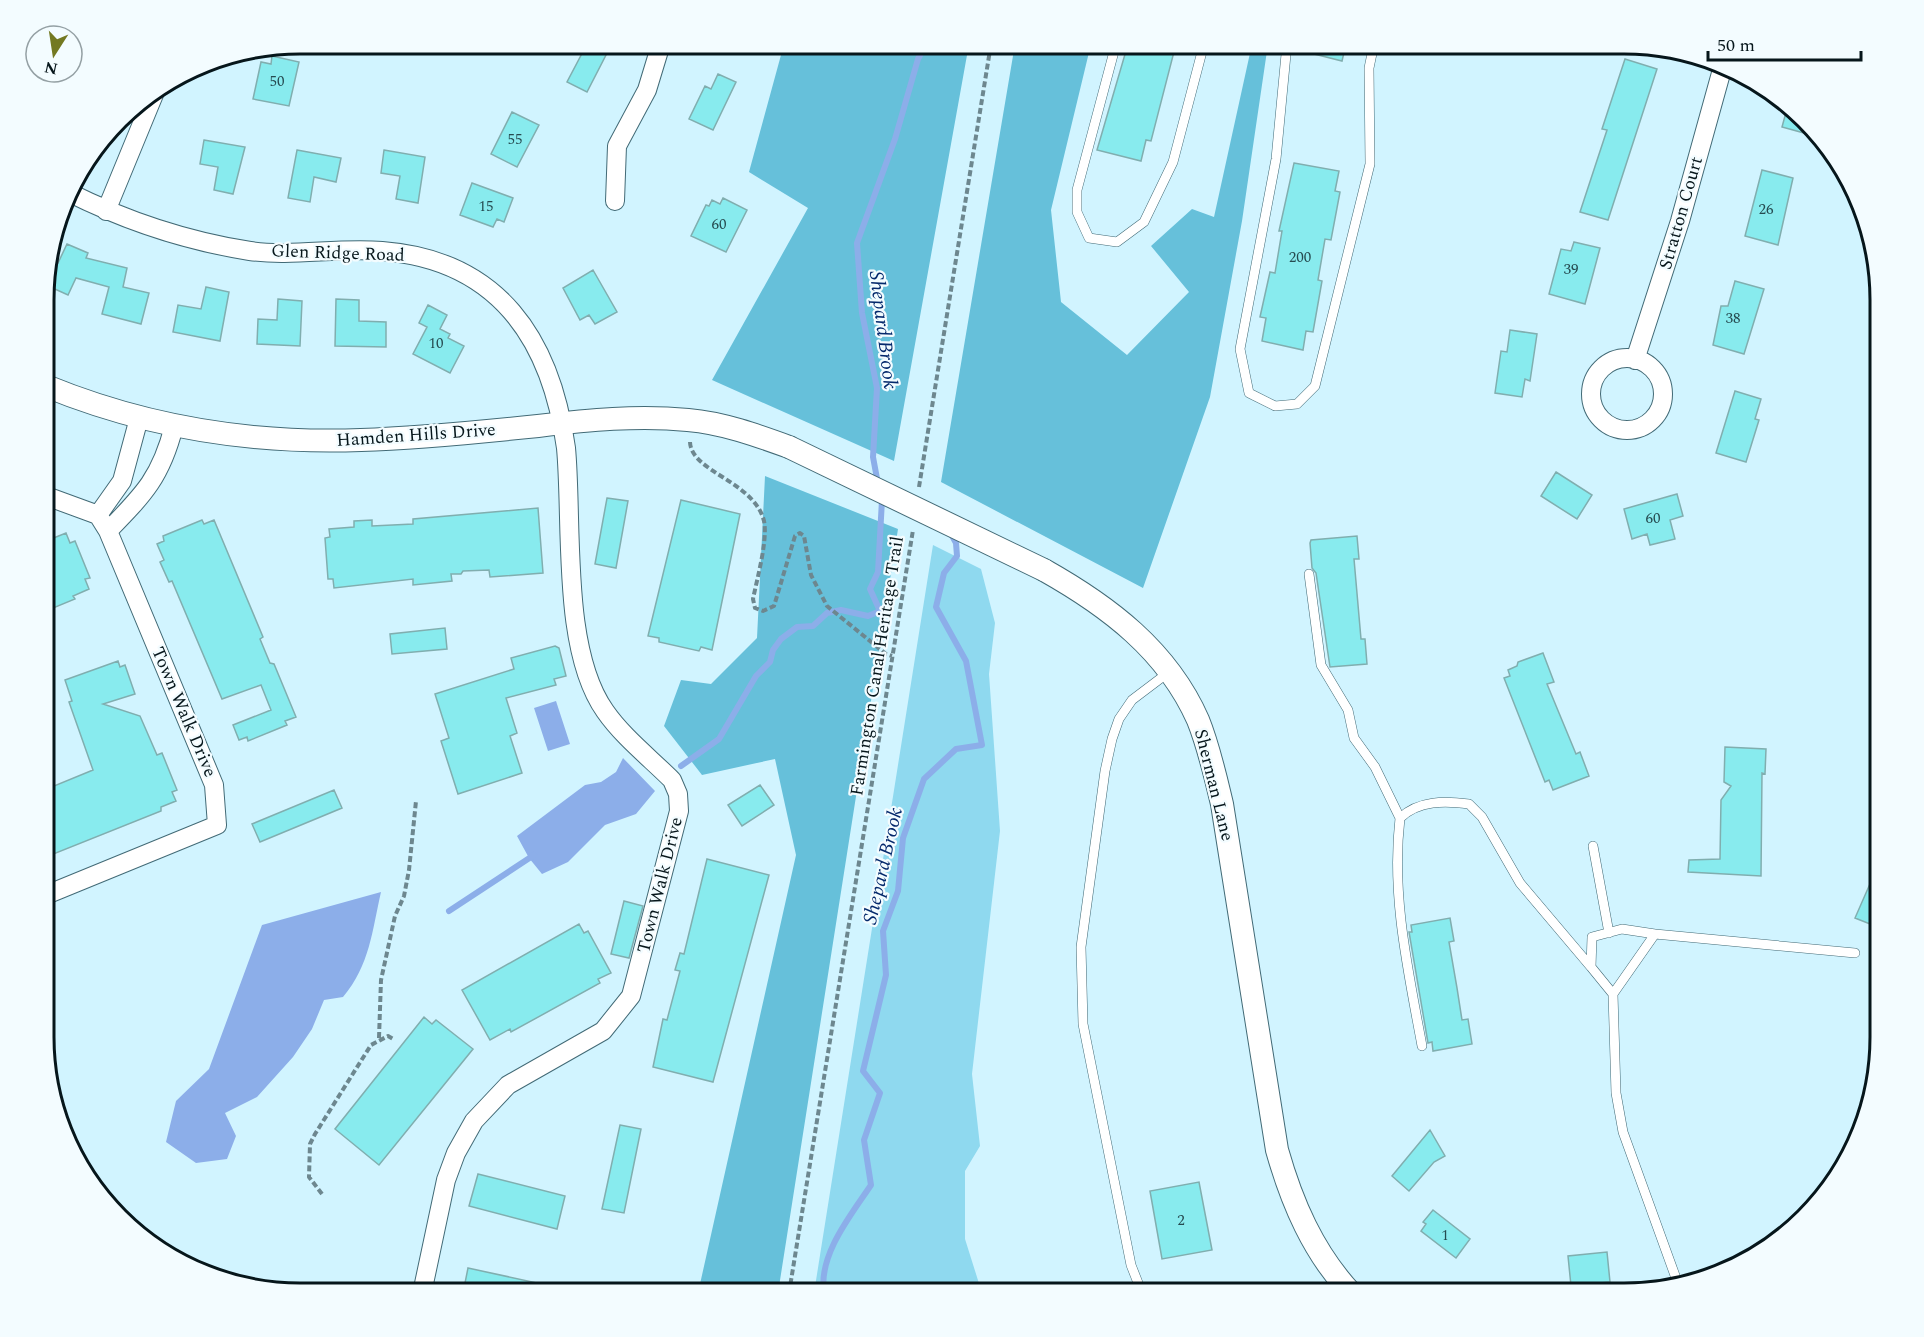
<svg xmlns="http://www.w3.org/2000/svg" width="1924" height="1337" font-family="Spectral,serif">
<rect width="100%" height="100%" fill="#d1f4ff"/>
<path fill="#8fd9ef" d="M 933,545 L 981,569 L 995,623 L 989,674 L 1000,831 L 972,1074 L 980,1146 L 965,1171 L 965,1239 L 982,1293 L 814,1293 Z"/>
<path fill="#66c0da" d="M 784,44 L 969,44 L 894,461 L 712,380 L 808,208 L 749,172 Z
M 1015,44 L 1091,44 L 1051,210 L 1061,302 L 1127,355 L 1189,292 L 1151,246 L 1192,209 L 1214,217 L 1252,44 L 1268,44 L 1242,221 L 1210,397 L 1143,588 L 941,482 Z
M 765,476 L 898,529 L 778,1293 L 698,1293 L 796,855 L 775,759 L 702,775 L 664,726 L 681,680 L 711,684 L 757,638 Z"/>
<path fill="#8caee9" d="M 556,701 L 570,744 L 548,751 L 534,708 Z
M 623,758 L 655,791 L 636,814 L 605,825 L 568,862 L 542,874 L 529,858 L 517,836 L 585,785 L 601,782 L 616,772 Z
M 381,892 C 372,931 370,965 343,997 L 324,1000 L 312,1029 L 293,1057 L 257,1097 L 225,1113 L 236,1136 L 227,1159 L 196,1163 L 166,1142 L 176,1101 L 209,1069 L 262,925 Z"/>
<g fill="none" stroke-linecap="round" stroke-linejoin="round">
<path stroke="#8caee9" stroke-width="6" d="M 878,484 L 873,457 L 877,388 L 862,313 L 857,243 L 895,139 L 918,59 L 926,44
M 681,766 L 719,739 L 756,676 L 770,662 L 773,650 L 781,639 L 797,627 L 813,626 L 827,613 L 841,610 L 868,616 L 880,611 L 870,589 L 878,572 L 882,500
M 449,911 L 534,855
M 824,1293 C 818,1255 851,1215 871,1185 L 864,1140 L 880,1093 L 863,1071 L 886,975 L 883,931 L 898,891 L 903,838 L 924,779 L 956,749 L 982,745 L 966,661 L 936,607 L 944,573 L 957,556 L 956,543 L 950,532"/>
</g>
<path fill="#88ebee" stroke="#80aeaf" stroke-width="1.5" d="M 587,44 L 607,53 L 587,92 L 567,82 Z
M 1128,44 L 1176,44 L 1151,141 L 1146,140 L 1141,161 L 1097,150 Z
M 1299,44 L 1346,44 L 1342,61 L 1298,50 Z
M 272,56 L 299,62 L 289,106 L 253,99 L 261,62 L 271,64 Z
M 1625,59 L 1657,69 L 1608,220 L 1580,212 L 1607,130 L 1602,129 Z
M 718,74 L 736,82 L 713,130 L 689,119 L 705,86 L 711,89 Z
M 1788,105 L 1815,136 L 1782,127 Z
M 512,112 L 539,125 L 517,167 L 491,154 Z
M 204,140 L 245,147 L 233,194 L 214,190 L 218,167 L 200,164 Z
M 297,150 L 341,158 L 336,182 L 314,177 L 310,202 L 288,198 Z
M 384,150 L 425,157 L 418,203 L 396,199 L 400,176 L 381,173 Z
M 1294,163 L 1339,171 L 1335,191 L 1340,192 L 1331,240 L 1325,239 L 1318,280 L 1322,281 L 1313,332 L 1306,331 L 1303,350 L 1262,341 L 1266,318 L 1260,317 L 1270,272 L 1275,273 L 1282,231 L 1279,231 Z
M 1762,170 L 1793,178 L 1778,245 L 1745,236 Z
M 472,183 L 513,198 L 504,222 L 497,219 L 493,227 L 460,215 Z
M 723,198 L 747,210 L 726,252 L 691,236 L 706,205 L 709,206 L 712,200 L 720,204 Z
M 1574,242 L 1600,248 L 1585,304 L 1549,294 L 1561,249 L 1571,251 Z
M 67,244 L 88,253 L 86,258 L 127,268 L 123,287 L 149,293 L 141,324 L 102,314 L 109,287 L 76,278 L 68,295 L 46,285 L 48,258 L 58,263 Z
M 593,270 L 617,312 L 595,324 L 589,315 L 580,320 L 563,288 Z
M 1735,281 L 1764,289 L 1744,354 L 1713,345 L 1721,306 L 1728,306 Z
M 206,287 L 229,292 L 220,341 L 173,332 L 178,305 L 201,309 Z
M 278,299 L 302,301 L 300,346 L 257,344 L 258,319 L 277,320 Z
M 336,299 L 359,300 L 359,321 L 386,322 L 386,347 L 335,346 Z
M 428,305 L 447,315 L 440,329 L 450,334 L 448,338 L 464,346 L 450,373 L 413,354 L 427,327 L 419,323 Z
M 1510,330 L 1537,334 L 1530,381 L 1525,379 L 1522,397 L 1495,393 L 1501,351 L 1507,352 Z
M 1735,391 L 1761,399 L 1755,419 L 1759,420 L 1746,462 L 1716,453 Z
M 1556,472 L 1592,495 L 1577,519 L 1541,496 Z
M 1677,494 L 1683,516 L 1670,520 L 1675,539 L 1650,545 L 1647,534 L 1632,539 L 1624,509 Z
M 607,498 L 628,501 L 616,568 L 595,564 Z
M 681,500 L 740,514 L 712,650 L 701,647 L 699,651 L 659,642 L 659,638 L 648,636 Z
M 538,508 L 543,573 L 490,577 L 489,570 L 463,571 L 461,574 L 451,574 L 452,581 L 413,585 L 413,579 L 334,588 L 333,579 L 328,579 L 325,538 L 330,537 L 329,529 L 354,527 L 354,521 L 372,520 L 372,526 L 413,524 L 413,519 Z
M 202,520 L 204,524 L 214,520 L 263,637 L 260,639 L 270,663 L 274,664 L 296,717 L 285,721 L 287,725 L 248,741 L 247,737 L 239,740 L 233,725 L 271,710 L 261,685 L 222,699 L 172,581 L 169,582 L 160,562 L 164,560 L 157,544 L 164,541 L 163,536 Z
M 66,533 L 70,543 L 75,541 L 90,578 L 85,579 L 89,589 L 73,596 L 75,599 L 46,611 L 46,541 Z
M 1357,536 L 1359,559 L 1354,559 L 1361,639 L 1365,639 L 1367,664 L 1330,667 L 1316,573 L 1312,568 L 1310,543 L 1311,540 Z
M 445,628 L 447,649 L 392,654 L 390,634 Z
M 555,646 L 559,648 L 566,676 L 554,679 L 556,685 L 506,698 L 517,733 L 510,736 L 522,773 L 458,794 L 441,741 L 449,738 L 435,694 L 514,669 L 511,658 Z
M 1543,653 L 1554,682 L 1547,684 L 1576,754 L 1580,752 L 1589,776 L 1553,790 L 1549,780 L 1545,782 L 1504,678 L 1510,676 L 1508,670 L 1517,666 L 1518,662 Z
M 118,661 L 120,667 L 125,665 L 135,694 L 103,704 L 140,716 L 157,755 L 162,753 L 177,790 L 172,792 L 176,801 L 161,807 L 161,811 L 46,857 L 46,793 L 51,791 L 49,788 L 93,770 L 69,702 L 72,701 L 65,680 Z
M 1725,747 L 1766,749 L 1765,774 L 1762,773 L 1761,876 L 1688,872 L 1689,860 L 1720,859 L 1721,800 L 1731,786 L 1724,782 Z
M 760,785 L 774,805 L 742,826 L 728,805 Z
M 334,790 L 342,808 L 260,842 L 252,824 Z
M 707,859 L 769,875 L 713,1082 L 653,1067 L 663,1019 L 667,1020 L 680,971 L 675,970 L 680,953 L 684,954 Z
M 1880,861 L 1880,928 L 1855,918 Z
M 624,901 L 643,906 L 629,958 L 611,954 Z
M 1450,918 L 1454,941 L 1449,942 L 1457,988 L 1462,1020 L 1468,1019 L 1472,1044 L 1433,1051 L 1432,1042 L 1428,1043 L 1409,932 L 1412,932 L 1411,925 Z
M 579,924 L 584,933 L 588,931 L 611,973 L 598,979 L 600,983 L 511,1032 L 510,1029 L 490,1040 L 462,990 Z
M 424,1017 L 432,1024 L 436,1020 L 473,1049 L 379,1165 L 335,1129 Z
M 620,1125 L 641,1129 L 624,1213 L 602,1209 Z
M 1430,1130 L 1445,1156 L 1434,1162 L 1409,1191 L 1392,1176 Z
M 478,1174 L 565,1196 L 557,1229 L 469,1206 Z
M 1199,1182 L 1212,1250 L 1162,1259 L 1150,1191 Z
M 1433,1210 L 1470,1239 L 1456,1258 L 1421,1231 L 1426,1224 L 1423,1222 Z
M 1607,1252 L 1610,1282 L 1571,1286 L 1568,1256 Z
M 468,1268 L 551,1286 L 551,1293 L 463,1293 Z"/>
<g fill="none" stroke-linecap="round" stroke-linejoin="round">
<defs>
<path id="service" d="M 1116,44 L 1077,190 L 1077,212 L 1089,238 L 1117,242 L 1144,222 L 1173,162 L 1204,44
M 1287,44 L 1276,159 L 1240,349 L 1249,393 L 1275,406 L 1297,404 L 1315,386 L 1370,164 L 1369,68 L 1374,44
M 1309,574 L 1321,665 L 1348,710 L 1354,738 L 1375,767 L 1400,818
M 1593,846 L 1609,933
M 1613,994 L 1591,967 L 1592,937 L 1622,929 L 1655,934
M 1422,1046 C 1408,970 1391,895 1400,818 C 1419,800 1445,801 1469,804 L 1482,817 L 1520,883 L 1591,967
M 1677,1281 L 1623,1132 L 1616,1093 L 1613,994 L 1655,934 L 1855,953
M 1142,1293 L 1131,1265 L 1083,1024 L 1081,947 L 1105,771 L 1112,739 L 1119,719 L 1132,700 L 1169,672"/>
<path id="minor" d="M 68,192 C 126,221 186,241 250,251 C 292,257 339,247 382,251 C 499,260 551,339 566,448 C 573,523 561,649 605,711 C 623,737 650,758 672,780 L 678,794 L 679,811 L 631,996 L 603,1031 L 508,1085 L 474,1121 L 456,1153 L 446,1180 L 422,1293
M 615,201 L 617,146 L 647,90 L 661,44
M 106,211 L 155,92
M1591 394a36 36 0 1 1 72 0a36 36 0 1 1-72 0Z
M 1635,360 L 1680,221 L 1723,66
M 46,496 L 98,515 L 108,531 L 214,785 L 217,825 L 46,895
M 98,515 L 122,481 L 139,418
M 108,531 C 144,494 161,477 174,426"/>
<path id="tertiary" d="M 46,386 C 146,427 253,444 361,440 C 420,438 480,432 538,426 C 588,420 638,415 688,420 C 723,423 756,435 789,447
M 1044,570 C 1108,606 1167,650 1198,720 C 1209,747 1215,775 1222,804 L 1277,1150 C 1292,1203 1313,1252 1351,1293"/>
</defs>
<use href="#service" stroke="#426a76" stroke-width="10"/>
<use href="#minor" stroke="#426a76" stroke-width="20"/>
<use href="#tertiary" stroke="#426a76" stroke-width="24"/>
<path stroke="#6d878f" stroke-width="4" stroke-dasharray="6 3" stroke-linecap="butt" d="M 690,442 C 691,472 754,481 764,521 C 768,540 757,579 753,599 L 755,608 L 763,611 L 774,606 L 795,536 L 800,533 L 804,536 L 811,575 L 827,606 L 886,654 L 892,656
M 919,487 L 991,44
M 379,1038 L 381,980 L 395,916 L 404,896 L 409,870 L 416,801
M 322,1194 L 309,1177 L 310,1144 L 315,1134 L 371,1045 L 388,1036 L 393,1039
M 789,1293 L 913,530"/>
<use href="#service" stroke="#fff" stroke-width="9"/>
<use href="#minor" stroke="#fff" stroke-width="18"/>
<use href="#tertiary" stroke="#fff" stroke-width="22"/>
<defs>
<path id="tertiary-bridge" d="M 789,447 L 1044,570"/>
</defs>
<use href="#tertiary-bridge" stroke="#426a76" stroke-width="24" stroke-linecap="butt"/>
<use href="#tertiary-bridge" stroke="#fff" stroke-width="22"/>
</g>
<g text-anchor="middle" dominant-baseline="central" stroke-width="4.5" stroke-linejoin="round" paint-order="stroke">
<g font-size="15" fill="#264b50">
<text x="277" y="81">50</text>
<text x="515" y="139">55</text>
<text x="486" y="206">15</text>
<text x="1766" y="209">26</text>
<text x="719" y="224">60</text>
<text x="1300" y="257">200</text>
<text x="1571" y="269">39</text>
<text x="1733" y="318">38</text>
<text x="436" y="343">10</text>
<text x="1653" y="518">60</text>
<text x="1181" y="1220">2</text>
<text x="1445" y="1235">1</text>
</g>
<g font-size="18" fill="#06161b" stroke="#f3fcff">
<text transform="translate(1681 213) rotate(-74)">Stratton Court</text>
<text transform="translate(338 253) rotate(2)">Glen Ridge Road</text>
<text transform="translate(416 435) rotate(-4)">Hamden Hills Drive</text>
<text transform="translate(877 666) rotate(-81)">Farmington Canal Heritage Trail</text>
<text transform="translate(184 712) rotate(67)">Town Walk Drive</text>
<text transform="translate(1214 785) rotate(76)">Sherman Lane</text>
<text transform="translate(660 885) rotate(-76)">Town Walk Drive</text>
</g>
<g font-size="20" font-style="italic" fill="#04296c" stroke="#f3fcff">
<text transform="translate(883 330) rotate(83)">Shepard Brook</text>
<text transform="translate(883 866) rotate(-77)">Shepard Brook</text>
</g>
</g>
<path d="M0 0H1924V1337H0ZM300 54H1624A246 246 0 0 1 1870 300V1037A246 246 0 0 1 1624 1283H300A246 246 0 0 1 54 1037V300A246 246 0 0 1 300 54Z" fill="#f3fcff" fill-rule="evenodd"/>
<path fill="none" stroke="#06161b" stroke-width="3" d="M300 54H1624A246 246 0 0 1 1870 300V1037A246 246 0 0 1 1624 1283H300A246 246 0 0 1 54 1037V300A246 246 0 0 1 300 54Z"/>
<g transform="translate(54 54) rotate(192)"><circle r="28" fill="#f3fcff" stroke="#94a0a4" stroke-width="1.5"/>
<path d="M0-4.5L10 22L0 15L-10 22Z" fill="#737922"/>
<text y="-9" font-size="16" font-weight="bold" text-anchor="middle" fill="#06161b">N</text>
</g>
<path d="M1708 51v9h153v-9" fill="none" stroke="#06161b" stroke-width="3"/>
<text x="1717" y="51" font-size="18" fill="#06161b" stroke="#f3fcff" stroke-width="4.5" paint-order="stroke">50 m</text>
</svg>
